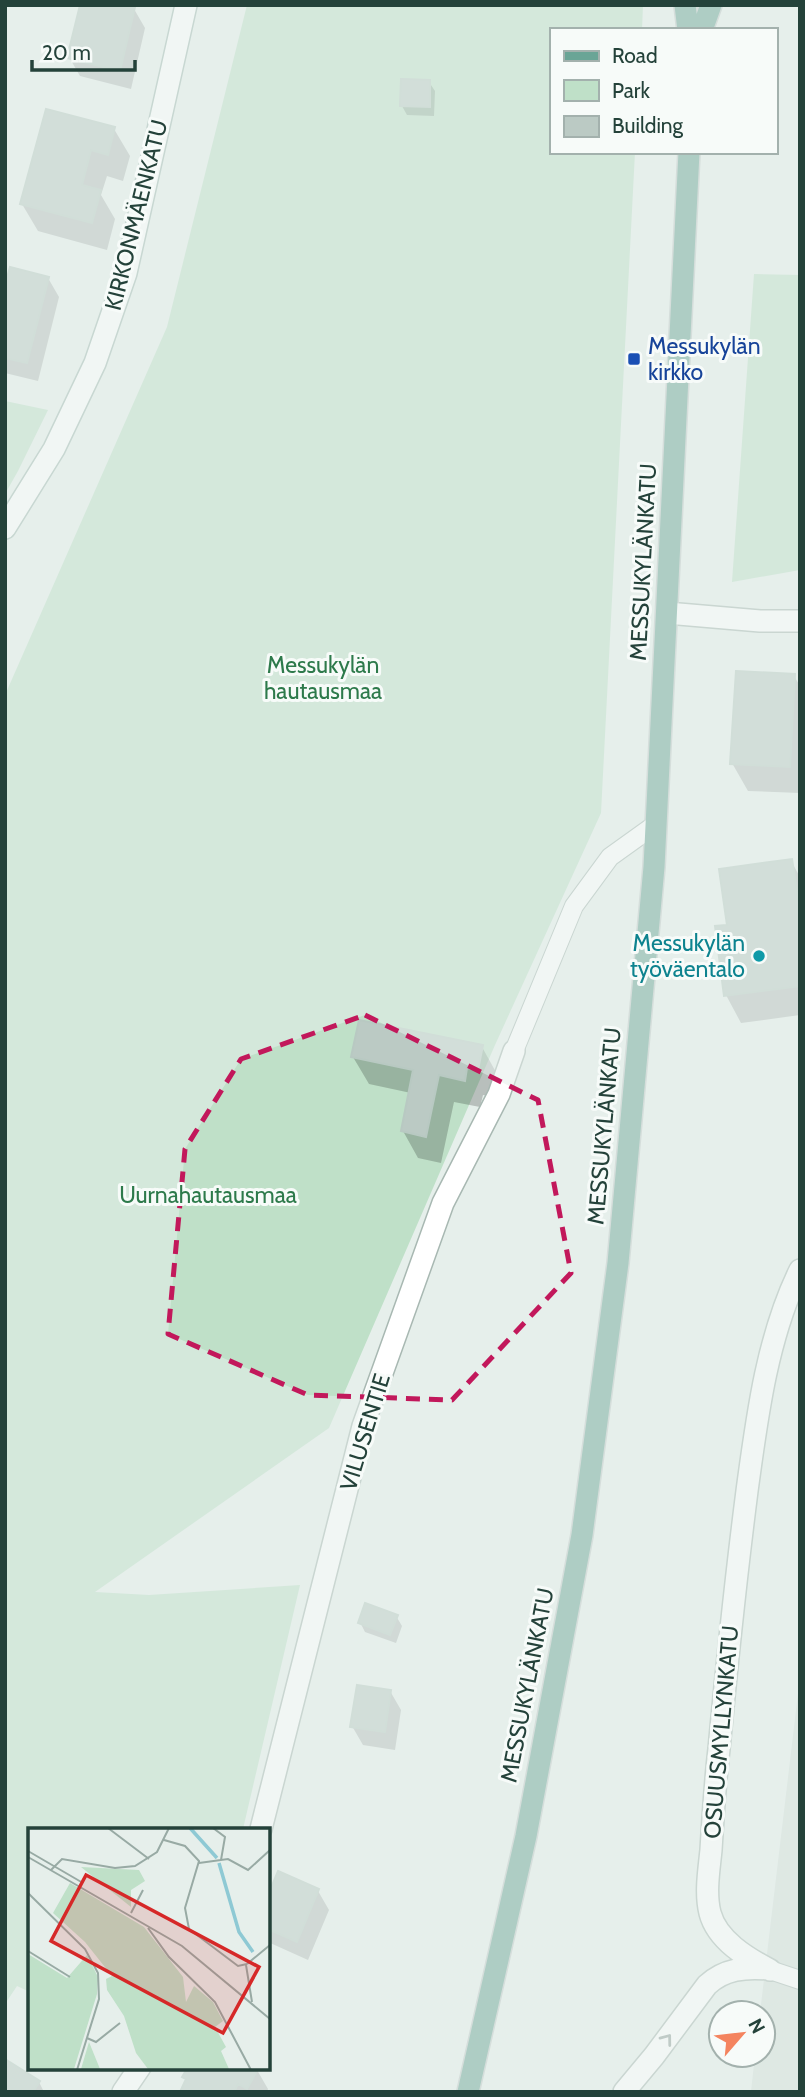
<svg xmlns="http://www.w3.org/2000/svg" width="805" height="2097" font-family="Cabin,sans-serif">
<rect width="100%" height="100%" fill="#e6efeb"/>
<path fill="#d4dfda" d="M 800,1677 L 800,2092 L 751,2092 L 755,2055 L 763,2055 L 763,2013 L 760,2013 Z"/>
<path fill="#bfe0c8" d="M 247,5 L 643,5 L 642,30 L 551,30 L 551,152 L 635,152 L 601,813 L 495,1045 L 329,1428 L 95,1592 L 149,1595 L 300,1585 L 243,1829 L 30,1829 L 30,1992 L 17,1986 L 5,2004 L 5,695 L 167,327 Z
M 754,274 L 800,275 L 800,570 L 732,582 Z
M 5,401 L 48,410 L 18,471 L 5,494 Z"/>
<path fill="#0003" d="M 134,9 L 145,28 L 131,89 L 80,76 L 69,57 Z
M 429,82 L 435,91 L 434,116 L 407,115 L 402,106 Z
M 114,129 L 130,156 L 123,181 L 107,176 L 101,195 L 115,219 L 107,250 L 38,231 L 22,204 Z
M 48,278 L 59,297 L 38,381 L 5,373 L 5,292 Z
M 794,676 L 800,686 L 800,793 L 748,791 L 732,763 Z
M 791,861 L 800,877 L 800,1015 L 741,1023 L 726,995 L 729,926 Z
M 482,1047 L 497,1074 L 493,1097 L 483,1095 L 480,1107 L 454,1102 L 441,1163 L 418,1158 L 403,1131 L 411,1093 L 369,1084 L 353,1057 Z
M 396,1616 L 402,1626 L 396,1643 L 365,1632 L 360,1622 Z
M 390,1691 L 401,1710 L 395,1750 L 363,1745 L 352,1726 Z
M 279,1874 L 318,1891 L 329,1910 L 308,1960 L 268,1942 L 268,1899 Z
M 257,2070 L 268,2089 L 267,2092 L 182,2092 L 187,2082 L 185,2077 Z
M 39,2082 L 44,2092 L 5,2092 Z"/>
<path fill="#bbcac4" stroke="#b8c9c2" stroke-width="2" d="M 80,5 L 127,5 L 135,7 L 120,71 L 67,58 Z
M 401,79 L 430,80 L 430,107 L 400,106 Z
M 46,109 L 115,127 L 108,155 L 91,150 L 82,185 L 101,190 L 92,223 L 20,204 Z
M 10,267 L 49,277 L 27,363 L 5,358 L 5,285 Z
M 736,671 L 795,674 L 790,767 L 730,764 Z
M 792,859 L 800,911 L 800,986 L 724,996 L 715,926 L 727,925 L 719,869 Z
M 359,1020 L 483,1045 L 478,1070 L 467,1068 L 465,1081 L 439,1075 L 426,1137 L 401,1131 L 413,1070 L 351,1057 Z
M 365,1603 L 398,1615 L 390,1635 L 358,1623 Z
M 357,1685 L 391,1690 L 385,1732 L 350,1727 Z
M 278,1871 L 319,1889 L 297,1942 L 268,1929 L 268,1895 Z
M 5,2059 L 40,2081 L 33,2092 L 5,2092 Z
M 188,2067 L 255,2067 L 258,2069 L 247,2089 L 238,2084 L 234,2092 L 180,2092 L 186,2079 L 182,2077 Z"/>
<g fill="none" stroke-linecap="round" stroke-linejoin="round">
<defs>
<path id="lane" d="M 514,1051 L 574,906 L 610,857 L 656,824
M 770,1970 L 800,1980"/>
<path id="street" d="M 667,613 L 760,621 L 800,621
M 261,1829 L 363,1426 L 443,1203 L 499,1094 L 514,1051
M 770,1970 C 747,1958 717,1940 710,1913 C 705,1893 709,1870 711,1850 C 713,1816 715,1783 719,1749 C 727,1663 736,1577 747,1491 C 757,1417 767,1337 800,1270
M 123,2092 L 140,2067
M 624,2092 L 654,2056 L 707,1985 C 724,1969 745,1967 768,1969"/>
<path id="secondary" d="M 5,528 L 54,449 L 95,363 L 126,273 L 186,5"/>
<path id="primary" d="M 685,5 L 688,30
M 702,30 L 711,5
M 468,2092 L 526,1836 L 582,1535 L 618,1263 L 654,867 L 689,152"/>
</defs>
<use href="#lane" stroke="#a8b8b2" stroke-width="20"/>
<use href="#street" stroke="#a8b8b2" stroke-width="24"/>
<use href="#secondary" stroke="#a4bbb3" stroke-width="24"/>
<use href="#primary" stroke="#c2cac8" stroke-width="24"/>
<use href="#lane" stroke="#fff" stroke-width="18"/>
<use href="#street" stroke="#fff" stroke-width="21"/>
<use href="#secondary" stroke="#fff" stroke-width="21"/>
<use href="#primary" stroke="#6aa596" stroke-width="21"/>
</g>
<defs><path id="oneway-chevron" d="M-2-3.5L2.5 0L-2 3.5" fill="none" stroke-width="1.6" stroke-linecap="round" stroke-linejoin="round" transform="scale(1.75)"/></defs>
<use stroke="#92a09c" href="#oneway-chevron" transform="translate(667 2039) rotate(-53)"/>
<path d="M0 0H805V2097H0ZM 365,1015 L 538,1100 L 571,1273 L 452,1400 L 308,1395 L 168,1334 L 185,1149 L 241,1059 Z" fill="#e6efeb" fill-opacity=".55" fill-rule="evenodd"/>
<path fill="none" stroke="#c2185b" stroke-width="5" stroke-dasharray="14 9" stroke-linejoin="round" d="M 365,1015 L 538,1100 L 571,1273 L 452,1400 L 308,1395 L 168,1334 L 185,1149 L 241,1059 Z"/>
<rect fill="#1a4fb4" stroke="#f7fbf9" stroke-width="2.5" x="627" y="352" width="14" height="14" rx="3.5"/>
<circle fill="#0f9aa8" stroke="#f7fbf9" stroke-width="2.5" cx="759" cy="956" r="7"/>
<g text-anchor="middle" dominant-baseline="central" stroke-width="6" stroke-linejoin="round" paint-order="stroke">
<g font-size="23" fill="#24423a" stroke="#f7fbf9">
<text transform="translate(136 215) rotate(-76)">KIRKONMÄENKATU</text>
<text transform="translate(643 562) rotate(-87)">MESSUKYLÄNKATU</text>
<text transform="translate(604 1126) rotate(-85)">MESSUKYLÄNKATU</text>
<text transform="translate(365 1432) rotate(-73)">VILUSENTIE</text>
<text transform="translate(527 1685) rotate(-79)">MESSUKYLÄNKATU</text>
<text transform="translate(721 1732) rotate(-85)">OSUUSMYLLYNKATU</text>
</g>
<g font-size="23" fill="#164399" stroke="#f7fbf9" text-anchor="start">
<text x="648" y="346">Messukylän<tspan x="648" dy="26">kirkko</tspan></text>
</g>
<g font-size="23" fill="#2d7a4b" stroke="#f7fbf9">
<text x="323" y="665">Messukylän<tspan x="323" dy="26">hautausmaa</tspan></text>
<text x="208" y="1195">Uurnahautausmaa</text>
</g>
<g font-size="23" fill="#0d838f" stroke="#f7fbf9" text-anchor="end">
<text x="745" y="943">Messukylän<tspan x="745" dy="26">työväentalo</tspan></text>
</g>
</g>
<g transform="translate(28 1828)">
<rect width="242" height="242" fill="#e6efeb"/>
<path d="M 53,39 L 111,42 L 117,53 L 103,62 L 103,79 ZM 42,55 L 116,99 L 155,149 L 158,174 L 166,158 L 185,174 L 195,193 L 187,199 L 198,219 L 193,223 L 201,241 L 120,241 L 108,225 L 96,188 L 79,162 L 78,151 L 84,148 L 57,114 L 25,85 ZM 0,126 L 39,150 L 59,127 L 70,149 L 69,166 L 46,241 L 0,241 ZM 61,214 L 72,241 L 53,241 Z" fill="#bfe0c8"/>
<path fill="none" stroke="#8ec9d4" stroke-width="3.5" d="M 162,0 L 189,30M 191,35 L 211,104 L 225,124"/>
<path fill="none" stroke="#98aaa4" stroke-width="2" d="M 80,0 L 121,31M 185,0 L 197,9 L 193,32M 136,12 L 157,18 L 171,33 L 157,80 L 161,101 L 210,138 L 219,136M 0,23 L 55,55M 0,29 L 154,118 L 242,191M 171,35 L 200,31 L 220,42 L 242,22M 23,42 L 34,31 L 87,40 L 107,38 L 129,24 L 141,0M 0,65 L 57,121 L 70,145 L 71,171 L 49,242M 103,85 L 115,62M 120,100 L 141,129 L 187,174 L 223,242M 0,123 L 42,149M 219,136 L 242,117M 218,137 L 224,174M 59,210 L 68,214 L 92,195"/>
<path fill="#d62828" fill-opacity="0.15" stroke="#d62828" stroke-width="3.5" d="M 58,47 L 231,139 L 195,205 L 23,113 Z"/>
<rect width="242" height="242" fill="none" stroke="#24423a" stroke-width="3.5"/>
</g>
<rect width="805" height="2097" fill="none" stroke="#24423a" stroke-width="14"/>
<rect x="550" y="28" width="228" height="126" fill="#f7fbf9" stroke="#a3b1ad" stroke-width="2"/>
<rect x="564" y="51" width="35" height="10" fill="#6aa596" stroke="#a3b1ad" stroke-width="2"/>
<text x="612" y="63" font-size="21" fill="#24423a">Road</text>
<rect x="564" y="80" width="35" height="21" fill="#bfe0c8" stroke="#a3b1ad" stroke-width="2"/>
<text x="612" y="98" font-size="21" fill="#24423a">Park</text>
<rect x="564" y="116" width="35" height="21" fill="#bbcac4" stroke="#a3b1ad" stroke-width="2"/>
<text x="612" y="133" font-size="21" fill="#24423a">Building</text>
<g transform="translate(742 2034) rotate(62)"><circle r="33" fill="#f7fbf9" stroke="#a3b1ad" stroke-width="2"/>
<path d="M0-5L12 26L0 18L-12 26Z" fill="#f4845f"/>
<text y="-10" font-size="19" font-weight="bold" text-anchor="middle" fill="#24423a">N</text>
</g>
<path d="M32 60v10h103v-10" fill="none" stroke="#24423a" stroke-width="3.5"/>
<text x="42" y="60" font-size="21" fill="#24423a" stroke="#f7fbf9" stroke-width="5" paint-order="stroke">20 m</text>
</svg>
